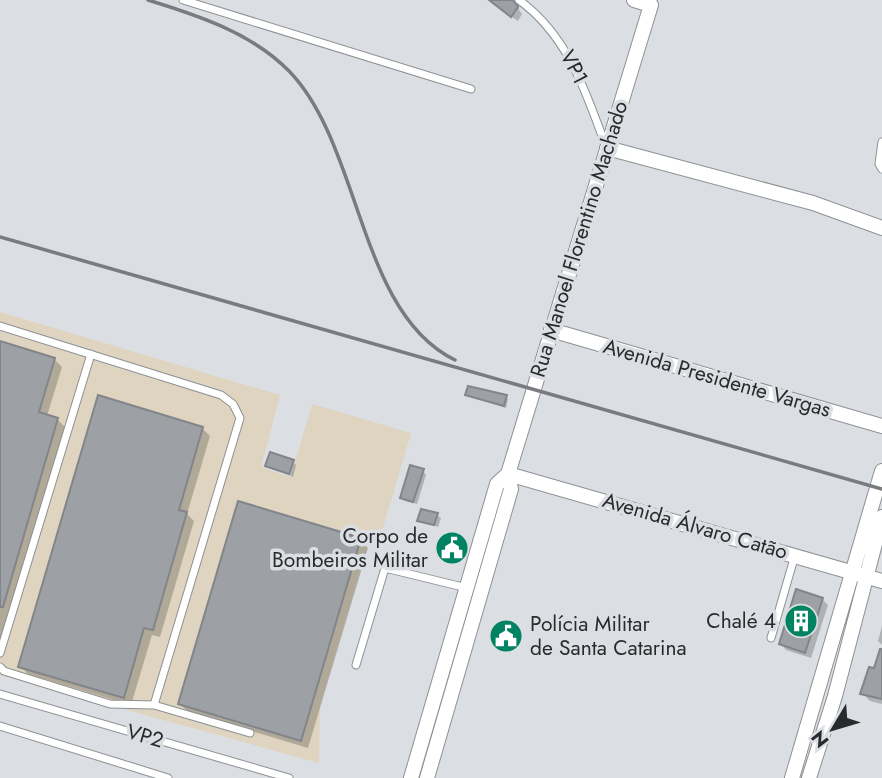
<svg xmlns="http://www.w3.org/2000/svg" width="882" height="778" font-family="Jost,sans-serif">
<rect width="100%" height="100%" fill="#dbdfe3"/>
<path fill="#ded4bf" d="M 0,312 L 280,395 L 261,467 L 291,477 L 312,404 L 411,433 L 383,528 L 372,532 L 320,706 L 319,763 L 0,675 Z"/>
<path fill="#0003" d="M 500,0 L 524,0 L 519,2 L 519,10 L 522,14 L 518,21 L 502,10 Z
M 0,343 L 54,359 L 62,367 L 47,416 L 57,419 L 65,427 L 0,649 Z
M 467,395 L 506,397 L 508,399 L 506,408 Z
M 202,428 L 210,436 L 187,514 L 194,521 L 160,637 L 152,635 L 131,705 L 28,674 L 20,666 Z
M 293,462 L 296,465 L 293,477 L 267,466 Z
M 423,471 L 426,475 L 417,504 L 405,501 L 402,498 Z
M 437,515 L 441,518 L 438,527 L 419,520 Z
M 360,540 L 368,548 L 308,748 L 188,712 L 180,704 Z
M 822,599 L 828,605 L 811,658 L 786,650 L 781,644 Z
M 882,626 L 882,645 L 878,641 Z
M 882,647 L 882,704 L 870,701 L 862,693 L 875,671 Z"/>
<path fill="#9da1a5" stroke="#828589" stroke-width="2" d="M 489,0 L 513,0 L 518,7 L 511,17 Z
M 0,341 L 55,358 L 39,412 L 58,418 L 3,607 L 0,607 Z
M 468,386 L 507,395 L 504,406 L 465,395 Z
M 98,395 L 203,427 L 179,510 L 187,512 L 153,630 L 144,628 L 124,698 L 18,667 Z
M 270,452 L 294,460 L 289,474 L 265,466 Z
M 410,465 L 424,469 L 413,502 L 400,498 Z
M 238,501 L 361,538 L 301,741 L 178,704 Z
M 421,509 L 438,513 L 434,525 L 417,521 Z
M 796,589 L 823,598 L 805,653 L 779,644 Z
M 880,649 L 882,649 L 882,699 L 860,694 L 869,667 L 874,668 Z"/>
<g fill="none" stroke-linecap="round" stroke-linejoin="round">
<defs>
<path id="lane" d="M 183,0 L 471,89
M 519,0 C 568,36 585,90 605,144
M 882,142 L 879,164 L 882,169
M 0,326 L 221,395 L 233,404 L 240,418 L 154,705 L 250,733
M 771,638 L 795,555
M 0,653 L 91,354
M 356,665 L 385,568 L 467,588
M 0,667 L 4,671 L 110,704 L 154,705
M 0,694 L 289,778
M 0,726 L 168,778"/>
<path id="street" d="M 607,148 L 813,203 L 882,228
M 551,330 L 882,426
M 508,474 L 882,581
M 411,778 L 497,484 L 508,474
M 427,778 L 511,489 L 508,474 L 651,5 L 634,0
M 792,778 L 882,471
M 809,778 L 835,696 L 882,517"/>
</defs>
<use href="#lane" stroke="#8d9094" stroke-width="9"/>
<use href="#street" stroke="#8d9094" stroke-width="16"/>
<use href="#lane" stroke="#fff" stroke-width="7"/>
<use href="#street" stroke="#fff" stroke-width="14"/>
<path stroke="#797b7e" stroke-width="3.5" d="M 148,0 C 197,15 252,33 289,71 C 362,146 358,313 455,360
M 0,237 L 882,489"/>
</g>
<defs>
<symbol id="civic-disc" viewBox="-11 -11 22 22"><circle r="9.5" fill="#008263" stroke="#dbdfe3"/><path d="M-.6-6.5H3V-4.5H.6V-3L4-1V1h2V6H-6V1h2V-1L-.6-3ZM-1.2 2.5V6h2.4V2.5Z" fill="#fff"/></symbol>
<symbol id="building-disc" viewBox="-11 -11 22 22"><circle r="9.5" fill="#008263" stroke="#dbdfe3"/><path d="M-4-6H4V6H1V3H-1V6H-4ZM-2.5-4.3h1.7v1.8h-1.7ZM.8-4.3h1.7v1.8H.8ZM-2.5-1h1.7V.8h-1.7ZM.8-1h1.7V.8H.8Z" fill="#fff"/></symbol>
</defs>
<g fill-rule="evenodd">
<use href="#civic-disc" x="433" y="529" width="38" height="38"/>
<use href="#building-disc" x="782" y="602" width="38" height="38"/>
<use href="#civic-disc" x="487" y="617" width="38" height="38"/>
</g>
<g text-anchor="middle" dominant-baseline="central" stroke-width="7" stroke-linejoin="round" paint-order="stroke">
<g font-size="21" fill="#292a2c" stroke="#dbdfe3">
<text transform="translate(574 67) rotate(63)">VP1</text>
<text transform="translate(579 239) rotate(-73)">Rua Manoel Florentino Machado</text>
<text transform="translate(717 378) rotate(16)">Avenida Presidente Vargas</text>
<text transform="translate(695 526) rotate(16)">Avenida Álvaro Catão</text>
<text transform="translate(145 736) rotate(16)">VP2</text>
</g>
<g font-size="21" fill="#292a2c" stroke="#dbdfe3" text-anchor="end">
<text x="428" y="536">Corpo de<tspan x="428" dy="24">Bombeiros Militar</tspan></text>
<text x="776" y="621">Chalé 4</text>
<text x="530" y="624" text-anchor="start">Polícia Militar<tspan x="530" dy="24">de Santa Catarina</tspan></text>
</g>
</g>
<g transform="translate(833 729) rotate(232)" stroke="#dbdfe3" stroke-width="5" paint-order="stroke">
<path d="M0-5L12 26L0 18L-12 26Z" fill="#292a2c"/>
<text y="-10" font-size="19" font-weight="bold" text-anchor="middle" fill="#292a2c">N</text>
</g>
</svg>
